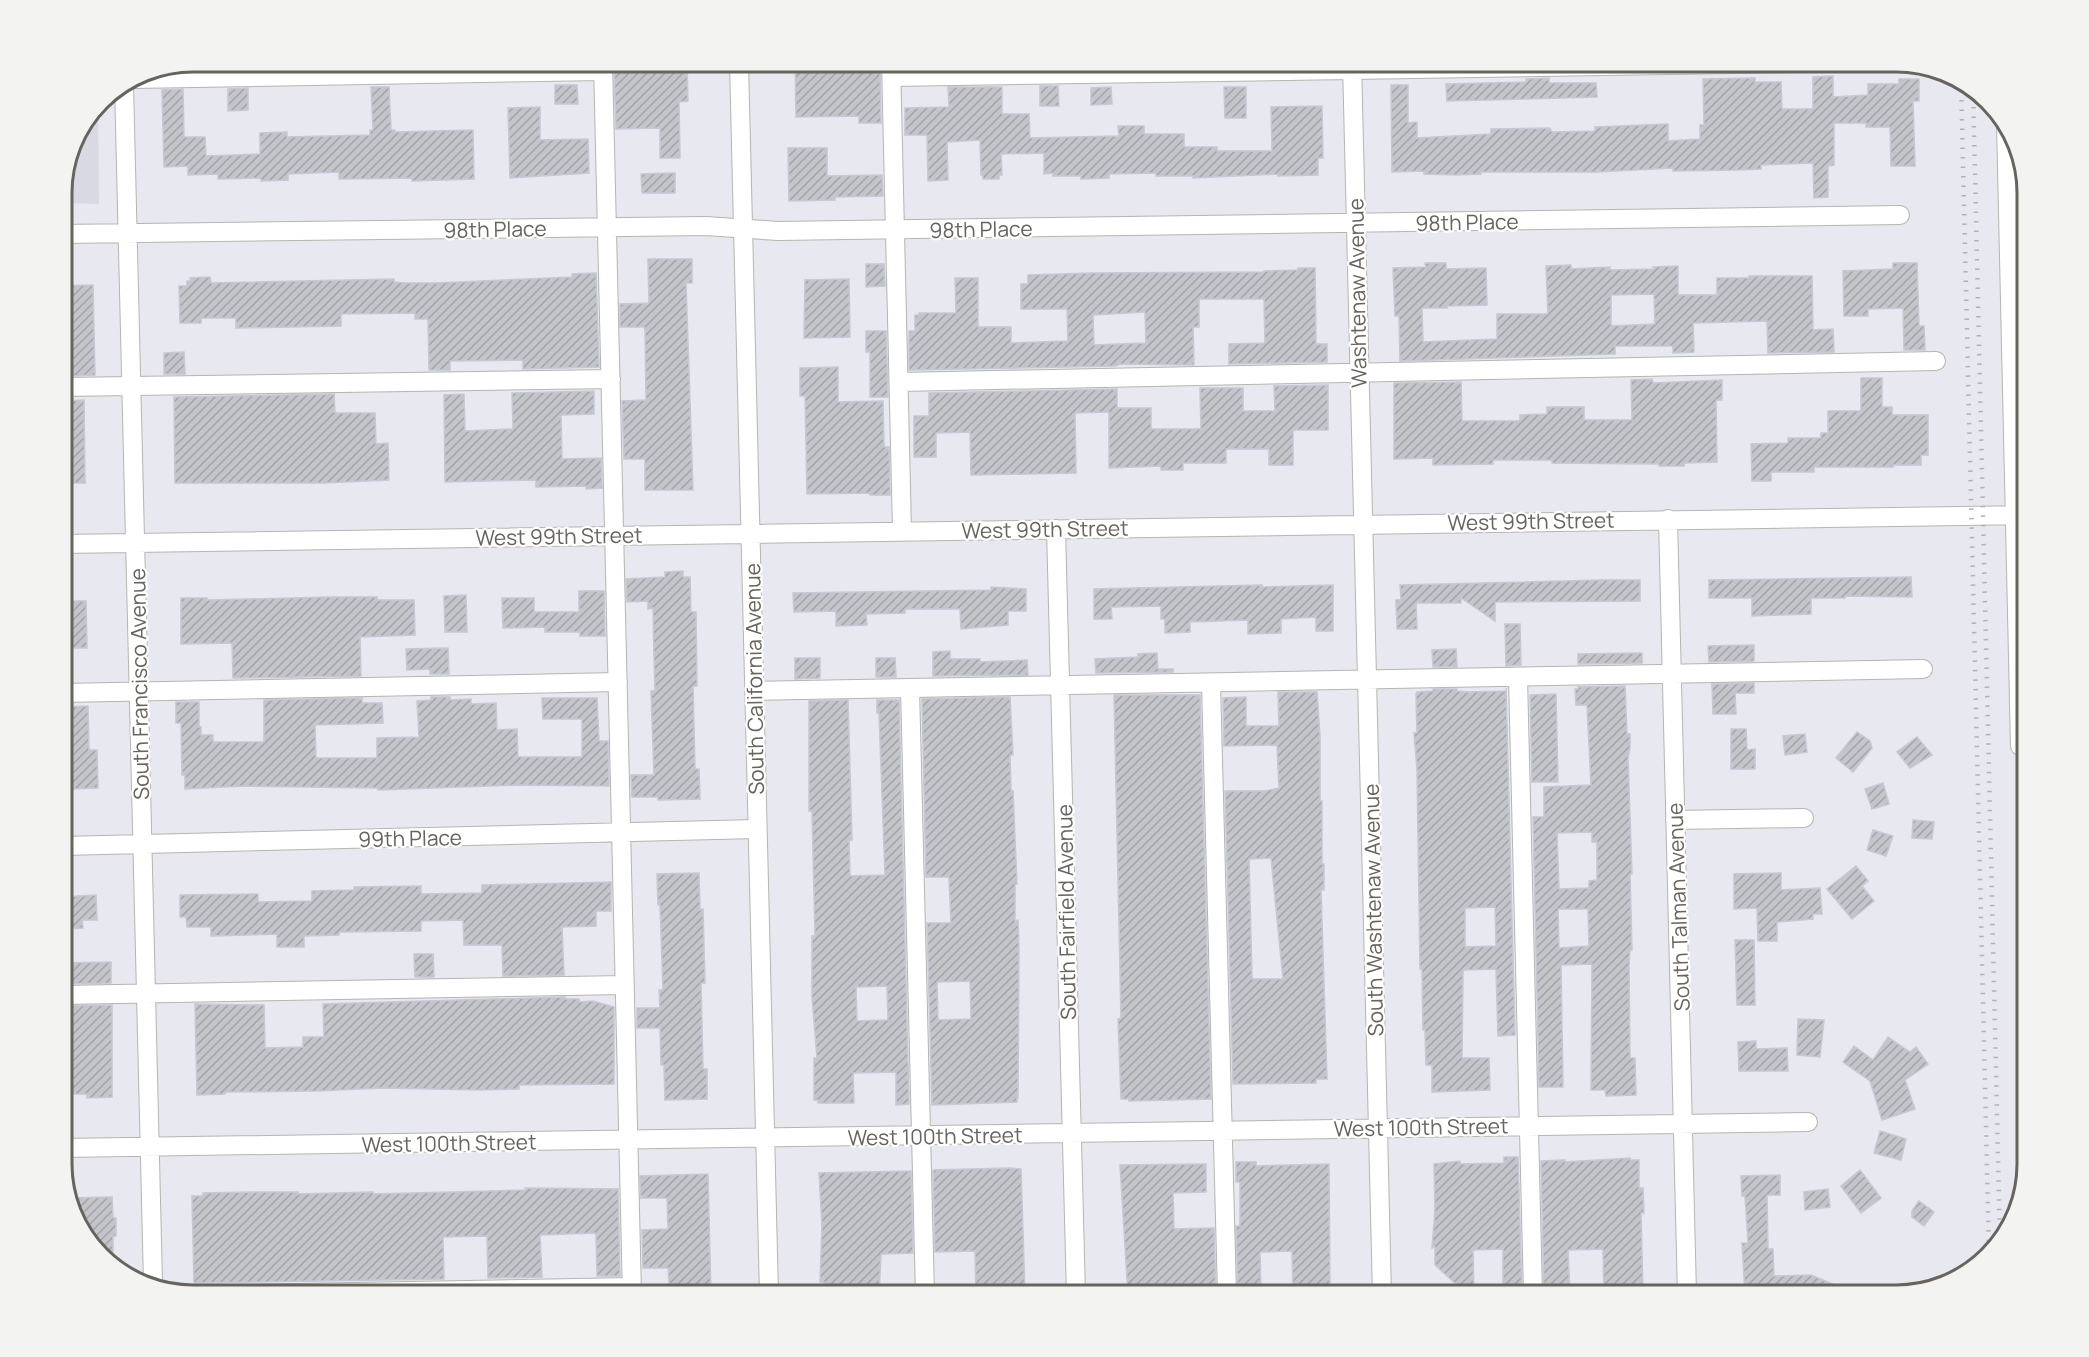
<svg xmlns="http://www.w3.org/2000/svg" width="2089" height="1357" font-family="Manrope,sans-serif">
<defs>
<pattern id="building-hatch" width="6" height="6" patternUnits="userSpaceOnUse" patternTransform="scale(1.5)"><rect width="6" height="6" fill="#c3c5cb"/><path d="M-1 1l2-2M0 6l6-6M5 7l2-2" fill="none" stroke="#a2a4a8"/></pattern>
</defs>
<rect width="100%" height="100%" fill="#e7e8f0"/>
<path fill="#d8d9e3" d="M 98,104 L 99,204 L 62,203 L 62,185 L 72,143 Z"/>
<path fill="url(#building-hatch)" stroke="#c5c8d5" stroke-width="1.5" fill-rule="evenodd" d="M 227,62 L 247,62 L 247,66 L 227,66 Z
M 795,62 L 841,62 L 841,68 L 880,68 L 881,123 L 859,123 L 859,116 L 796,117 Z
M 966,62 L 1001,62 L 1001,64 L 966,65 Z
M 687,63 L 688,101 L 679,102 L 680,158 L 660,158 L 660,128 L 616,129 L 614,68 L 657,67 L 657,64 Z
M 1833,76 L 1833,97 L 1868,95 L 1868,84 L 1899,84 L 1899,79 L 1919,79 L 1919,101 L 1913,101 L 1915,166 L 1891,166 L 1890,127 L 1866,127 L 1866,123 L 1834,123 L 1834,165 L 1828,166 L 1828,197 L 1814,198 L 1813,163 L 1761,165 L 1761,169 L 1737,170 L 1673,171 L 1673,168 L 1596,172 L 1481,172 L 1481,174 L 1457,175 L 1424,174 L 1424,171 L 1392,172 L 1391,85 L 1408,85 L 1408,123 L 1417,122 L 1417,138 L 1491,134 L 1491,129 L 1550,128 L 1551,131 L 1553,132 L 1595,131 L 1595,127 L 1668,124 L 1668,141 L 1700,139 L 1700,125 L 1704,125 L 1703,79 L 1755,78 L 1755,82 L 1781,82 L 1782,109 L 1813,109 L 1813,77 Z
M 1549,78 L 1549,83 L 1596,83 L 1597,97 L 1447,101 L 1446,84 L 1526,82 L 1526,79 Z
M 555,85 L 577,85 L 578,104 L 555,104 Z
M 1040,86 L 1058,86 L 1059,106 L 1040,106 Z
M 371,87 L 389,87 L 391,130 L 395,130 L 395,132 L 473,130 L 474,179 L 412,181 L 412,178 L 339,179 L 339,172 L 288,174 L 288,180 L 261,181 L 261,178 L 218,179 L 218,174 L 188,175 L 188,166 L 164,167 L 162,90 L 183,89 L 184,137 L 205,137 L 206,156 L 260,154 L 260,133 L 287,132 L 287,137 L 370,135 L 370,130 L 373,130 Z
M 948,87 L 1002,87 L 1002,114 L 1029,114 L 1030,138 L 1119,136 L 1118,126 L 1144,126 L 1144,134 L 1184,134 L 1184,147 L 1217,147 L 1217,151 L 1272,151 L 1271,107 L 1322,106 L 1323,158 L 1318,158 L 1318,175 L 1278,176 L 1278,174 L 1193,178 L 1193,176 L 1156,176 L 1156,173 L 1109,174 L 1109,178 L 1081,179 L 1081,176 L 1053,176 L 1053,173 L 1044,174 L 1044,153 L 1001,154 L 1002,175 L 999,175 L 999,179 L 983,179 L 983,175 L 981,175 L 980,140 L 947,142 L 948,180 L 928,181 L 927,135 L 905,135 L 905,108 L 949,107 Z
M 1111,87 L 1112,104 L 1091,105 L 1091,88 Z
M 1224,87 L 1246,87 L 1246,118 L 1225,118 Z
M 248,88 L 248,110 L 228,111 L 228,89 Z
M 540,107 L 540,140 L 588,139 L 589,173 L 510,178 L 508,108 Z
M 788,148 L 827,148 L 827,176 L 882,175 L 883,196 L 835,197 L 835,200 L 789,201 Z
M 675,173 L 675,193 L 642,193 L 641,174 Z
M 648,259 L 692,259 L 692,283 L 686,283 L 693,490 L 645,490 L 645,459 L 624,459 L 622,401 L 646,400 L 645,330 L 644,327 L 620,327 L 620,304 L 649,303 Z
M 1425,263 L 1446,263 L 1446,269 L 1486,268 L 1487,305 L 1447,306 L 1447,308 L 1422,308 L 1423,342 L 1497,339 L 1497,314 L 1548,314 L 1546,266 L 1571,265 L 1571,269 L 1610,267 L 1610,270 L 1654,269 L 1653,267 L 1678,266 L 1678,295 L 1717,295 L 1717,278 L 1749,278 L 1749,276 L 1812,276 L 1813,330 L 1833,329 L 1834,352 L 1768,353 L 1767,321 L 1693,323 L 1694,352 L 1673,353 L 1673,346 L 1615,346 L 1615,354 L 1400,361 L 1399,316 L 1395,316 L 1393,268 L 1426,267 ZM 1654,294 L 1655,324 L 1611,326 L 1611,295 Z
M 1893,263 L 1917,263 L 1919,326 L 1924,326 L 1925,350 L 1904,350 L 1903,308 L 1868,309 L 1868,316 L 1844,316 L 1843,271 L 1893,269 Z
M 866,264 L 884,264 L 885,286 L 866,287 Z
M 1298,268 L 1315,268 L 1316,344 L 1327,344 L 1327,362 L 1229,364 L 1229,344 L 1265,343 L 1264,299 L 1199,299 L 1199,327 L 1193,327 L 1194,365 L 1120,364 L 1116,366 L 909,370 L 909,331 L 915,331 L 915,315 L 919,315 L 919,313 L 956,313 L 955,278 L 978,278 L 978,327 L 1011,327 L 1011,343 L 1068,341 L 1067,309 L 1021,309 L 1021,284 L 1028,284 L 1028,275 L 1092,273 L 1264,272 L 1264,271 L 1298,270 ZM 1145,312 L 1146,343 L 1094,345 L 1093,315 Z
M 596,273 L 599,367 L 523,369 L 523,360 L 450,361 L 450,370 L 429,370 L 428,319 L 415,319 L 415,313 L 341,314 L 341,326 L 236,328 L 236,318 L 201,318 L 201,323 L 180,323 L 179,286 L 187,286 L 187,281 L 191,281 L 190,278 L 210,277 L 211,283 L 394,279 L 394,282 L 405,283 L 437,283 L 573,277 L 572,274 Z
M 849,279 L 850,337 L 804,338 L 805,280 Z
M 93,285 L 95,375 L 71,376 L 70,331 L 62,332 L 62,286 Z
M 866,331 L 886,331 L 888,397 L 870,397 L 870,352 L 866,352 Z
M 184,352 L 185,374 L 164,374 L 164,353 Z
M 838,367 L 838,402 L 883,401 L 884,447 L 889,447 L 890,495 L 870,495 L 870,493 L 807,494 L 805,396 L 800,396 L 800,368 Z
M 1861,378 L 1882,378 L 1882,407 L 1892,407 L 1892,415 L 1928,415 L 1928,455 L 1921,455 L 1921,465 L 1893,465 L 1893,467 L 1814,467 L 1814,472 L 1771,472 L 1771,481 L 1752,481 L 1751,444 L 1788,443 L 1788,438 L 1821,438 L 1821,433 L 1828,433 L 1828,411 L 1861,411 Z
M 1652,379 L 1653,383 L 1722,380 L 1722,400 L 1716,400 L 1717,462 L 1684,463 L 1684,466 L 1659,466 L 1659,464 L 1552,463 L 1552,460 L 1493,460 L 1493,464 L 1433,465 L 1433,458 L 1394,459 L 1394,383 L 1461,382 L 1462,421 L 1520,421 L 1520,415 L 1547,414 L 1547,407 L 1584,407 L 1584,420 L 1632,420 L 1631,380 Z
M 1328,385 L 1328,430 L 1293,430 L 1293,465 L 1269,465 L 1269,449 L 1226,449 L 1226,463 L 1183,463 L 1183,470 L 1161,470 L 1161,466 L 1109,468 L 1109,412 L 1075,413 L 1076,473 L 971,475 L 970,432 L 936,433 L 936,457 L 914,457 L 914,416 L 929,416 L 929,393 L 1117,389 L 1117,408 L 1151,408 L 1151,429 L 1201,429 L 1200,388 L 1243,388 L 1243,411 L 1275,411 L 1274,386 Z
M 594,391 L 594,414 L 561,415 L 562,459 L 601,458 L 602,488 L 586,489 L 586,486 L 536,487 L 536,480 L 445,482 L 444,395 L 464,394 L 465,431 L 513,429 L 512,393 Z
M 334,394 L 335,413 L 375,413 L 376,444 L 388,443 L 389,480 L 323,483 L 175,483 L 174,397 Z
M 84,400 L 85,483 L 62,483 L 62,401 Z
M 683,571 L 683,577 L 690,577 L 691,612 L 696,612 L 697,686 L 693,686 L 695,769 L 699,769 L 700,799 L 658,800 L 658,797 L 632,797 L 631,775 L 654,775 L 651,691 L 655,691 L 654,657 L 653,608 L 648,609 L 648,601 L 627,602 L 626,579 L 665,577 L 665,572 Z
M 1911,577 L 1912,597 L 1845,596 L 1845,598 L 1811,598 L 1811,614 L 1752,616 L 1752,598 L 1709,598 L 1709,580 Z
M 1602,580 L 1640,580 L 1640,601 L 1495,602 L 1495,621 L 1461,598 L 1461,603 L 1416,603 L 1417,629 L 1397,629 L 1396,600 L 1401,600 L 1400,585 Z
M 1262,585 L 1262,587 L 1333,585 L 1333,631 L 1316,631 L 1316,617 L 1281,619 L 1281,633 L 1248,634 L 1248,620 L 1190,622 L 1190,632 L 1165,633 L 1165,619 L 1161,619 L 1161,606 L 1111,607 L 1112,619 L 1094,619 L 1094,589 Z
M 991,587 L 1026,589 L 1026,611 L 1008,611 L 1008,625 L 961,629 L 960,609 L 905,609 L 905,613 L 866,614 L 867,625 L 836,626 L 836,611 L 794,612 L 793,593 L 991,590 Z
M 579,591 L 604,591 L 605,636 L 580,636 L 580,632 L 545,632 L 545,627 L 503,628 L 502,598 L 534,598 L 534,612 L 579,612 Z
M 466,595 L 467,632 L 445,632 L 444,596 Z
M 333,597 L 377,597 L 377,600 L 414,600 L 415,635 L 360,637 L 361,676 L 233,678 L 232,643 L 181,644 L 181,598 L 207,598 L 207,600 Z
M 62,601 L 86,601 L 87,648 L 62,648 Z
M 1505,624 L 1520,624 L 1521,665 L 1506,666 Z
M 1754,645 L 1754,661 L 1709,662 L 1708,646 Z
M 448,648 L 449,674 L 430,674 L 430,669 L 407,670 L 406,649 Z
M 1456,649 L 1457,667 L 1433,667 L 1432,650 Z
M 950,651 L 950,659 L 980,659 L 980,662 L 1027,660 L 1028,675 L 933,676 L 933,652 Z
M 1157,653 L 1158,669 L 1173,669 L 1173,672 L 1096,673 L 1095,659 L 1138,657 L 1138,654 Z
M 1642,653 L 1642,663 L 1578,664 L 1578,654 Z
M 795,658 L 820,658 L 820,678 L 795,679 Z
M 876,658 L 895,658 L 896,677 L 876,677 Z
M 1754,683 L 1754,693 L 1735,693 L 1736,714 L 1713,714 L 1712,684 Z
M 1625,686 L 1627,734 L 1630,734 L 1630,748 L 1628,758 L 1632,874 L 1630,874 L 1632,950 L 1630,950 L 1629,966 L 1630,1058 L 1635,1058 L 1636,1095 L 1606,1096 L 1605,1090 L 1591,1090 L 1592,964 L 1561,965 L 1563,1087 L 1539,1087 L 1533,817 L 1544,817 L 1544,787 L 1591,785 L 1587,705 L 1576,705 L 1575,689 L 1578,689 L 1578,687 ZM 1592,832 L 1592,842 L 1597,842 L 1597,880 L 1589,881 L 1589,888 L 1559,889 L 1557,833 ZM 1558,909 L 1588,909 L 1589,946 L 1559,948 Z
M 1506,688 L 1515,1035 L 1498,1036 L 1496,969 L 1463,970 L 1462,1058 L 1489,1058 L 1490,1090 L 1432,1092 L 1432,1065 L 1426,1065 L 1425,1030 L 1423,1030 L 1422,969 L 1420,969 L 1417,769 L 1414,733 L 1417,733 L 1416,694 L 1417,692 L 1433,691 L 1433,689 L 1457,689 L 1457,691 L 1467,692 L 1506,691 ZM 1495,907 L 1496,946 L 1465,947 L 1465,908 Z
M 1278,692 L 1317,692 L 1320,737 L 1320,801 L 1322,801 L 1322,864 L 1324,864 L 1324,890 L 1321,890 L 1327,1079 L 1316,1079 L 1316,1083 L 1233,1084 L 1225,791 L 1265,791 L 1279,788 L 1277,745 L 1224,746 L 1223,698 L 1246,697 L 1246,726 L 1279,726 ZM 1271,858 L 1283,979 L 1252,979 L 1249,859 Z
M 1556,694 L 1558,782 L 1532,782 L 1530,695 Z
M 1114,695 L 1200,695 L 1211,1099 L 1129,1101 L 1129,1099 L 1121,1099 L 1118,1019 L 1121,1018 Z
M 431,697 L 450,697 L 450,700 L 471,699 L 471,704 L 496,703 L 497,730 L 517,729 L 518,757 L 582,757 L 582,719 L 543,719 L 542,698 L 597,698 L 599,741 L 608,741 L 609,786 L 519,785 L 378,790 L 378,788 L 243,786 L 185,789 L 185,775 L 182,775 L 181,723 L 176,723 L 176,702 L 199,702 L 199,727 L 201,727 L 201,735 L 213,735 L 213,742 L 264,742 L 264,700 L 362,698 L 362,703 L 382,703 L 383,723 L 315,725 L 316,758 L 377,758 L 377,738 L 419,737 L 417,701 L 431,700 Z
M 1010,697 L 1013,755 L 1010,755 L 1011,791 L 1013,791 L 1017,884 L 1015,884 L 1015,921 L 1018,920 L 1019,948 L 1018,1098 L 1017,1098 L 1017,1102 L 932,1105 L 927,923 L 951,923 L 949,877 L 926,877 L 922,699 ZM 970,981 L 971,1019 L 938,1020 L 937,982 Z
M 848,700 L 852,840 L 849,840 L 850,876 L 885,875 L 879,713 L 877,713 L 877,700 L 899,700 L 909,1104 L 896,1105 L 896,1072 L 853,1073 L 854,1103 L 818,1103 L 818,1100 L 814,1100 L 814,1058 L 817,1058 L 812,997 L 812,936 L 815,936 L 812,810 L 809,811 L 809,701 ZM 887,986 L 888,1020 L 857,1021 L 856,987 Z
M 88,706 L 89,750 L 97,750 L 98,788 L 71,789 L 69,743 L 63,743 L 62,707 Z
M 1731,729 L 1746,729 L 1747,750 L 1755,749 L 1755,769 L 1731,769 Z
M 1857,732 L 1870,741 L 1872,748 L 1853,772 L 1836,758 Z
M 1805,734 L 1807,752 L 1785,755 L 1783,736 Z
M 1917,737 L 1932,755 L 1910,768 L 1897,752 Z
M 1883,783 L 1889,804 L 1872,809 L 1865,789 Z
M 1913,820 L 1934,822 L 1932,839 L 1912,838 Z
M 1873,830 L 1893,836 L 1886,856 L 1867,850 Z
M 1856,866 L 1868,881 L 1862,886 L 1874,901 L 1852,919 L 1827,889 Z
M 699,873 L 700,910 L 703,909 L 705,983 L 701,983 L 703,1069 L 707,1069 L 707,1099 L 665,1100 L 664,1065 L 661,1065 L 660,1028 L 637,1028 L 637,1008 L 660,1008 L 659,990 L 663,990 L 660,905 L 658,905 L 657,874 Z
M 1781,873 L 1781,890 L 1820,888 L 1822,914 L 1813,914 L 1813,919 L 1777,922 L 1777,941 L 1758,941 L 1757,908 L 1734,909 L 1734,874 Z
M 611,882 L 611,911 L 596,911 L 596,926 L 562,927 L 564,975 L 503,976 L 502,945 L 464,945 L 463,920 L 421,921 L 421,931 L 339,932 L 339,935 L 304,936 L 304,947 L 277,947 L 277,934 L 211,936 L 211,927 L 187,927 L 186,917 L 180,917 L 180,895 L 258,894 L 258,902 L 312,901 L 312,891 L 354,890 L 354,887 L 421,886 L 421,894 L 482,893 L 482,885 Z
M 96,895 L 97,920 L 82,920 L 83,928 L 62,929 L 62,897 Z
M 1735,940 L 1754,940 L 1755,1005 L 1737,1005 Z
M 414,954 L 433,954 L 434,977 L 415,977 Z
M 111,962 L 111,983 L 62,984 L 62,963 Z
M 565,997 L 565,999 L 579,999 L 579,1002 L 593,1001 L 614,1007 L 614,1084 L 519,1085 L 519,1089 L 481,1090 L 382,1088 L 317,1091 L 225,1092 L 225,1094 L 197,1095 L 195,1004 L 264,1005 L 265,1048 L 303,1047 L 303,1037 L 324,1037 L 323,1004 Z
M 112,1005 L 112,1097 L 87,1098 L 87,1094 L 62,1094 L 62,1006 Z
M 1798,1019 L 1824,1020 L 1820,1057 L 1797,1055 Z
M 1888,1037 L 1910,1052 L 1916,1047 L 1928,1064 L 1905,1080 L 1915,1109 L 1882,1120 L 1870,1081 L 1843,1062 L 1854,1046 L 1873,1060 Z
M 1756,1041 L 1756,1049 L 1787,1048 L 1788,1071 L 1739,1071 L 1738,1042 Z
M 1880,1131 L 1906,1139 L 1901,1160 L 1874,1153 Z
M 1504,1157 L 1518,1157 L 1522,1295 L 1503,1295 L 1503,1249 L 1473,1250 L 1474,1295 L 1468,1295 L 1435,1265 L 1435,1247 L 1432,1248 L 1435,1210 L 1434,1164 L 1460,1161 L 1460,1164 L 1504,1163 Z
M 1630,1158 L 1630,1160 L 1639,1160 L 1639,1188 L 1643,1188 L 1644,1213 L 1641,1213 L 1643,1295 L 1604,1295 L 1603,1249 L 1568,1250 L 1570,1295 L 1544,1295 L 1541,1161 L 1565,1160 L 1565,1162 Z
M 1236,1162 L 1256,1162 L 1256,1166 L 1329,1164 L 1330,1295 L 1293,1295 L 1292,1251 L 1260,1252 L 1261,1295 L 1238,1295 L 1236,1226 L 1240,1226 L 1240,1182 L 1236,1182 Z
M 1206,1164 L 1206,1192 L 1173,1193 L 1174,1229 L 1214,1228 L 1216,1295 L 1128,1295 L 1120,1165 Z
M 1010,1168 L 1021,1169 L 1025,1295 L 976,1295 L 975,1251 L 935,1252 L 933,1170 Z
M 1860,1170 L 1881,1198 L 1861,1213 L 1841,1186 Z
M 911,1171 L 913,1253 L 881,1254 L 879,1296 L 822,1296 L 824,1282 L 820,1282 L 822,1226 L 819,1173 Z
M 708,1174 L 711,1296 L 670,1296 L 668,1268 L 643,1268 L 642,1230 L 668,1229 L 667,1198 L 641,1198 L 640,1176 Z
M 1780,1175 L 1780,1195 L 1767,1195 L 1768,1249 L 1773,1249 L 1774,1276 L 1811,1275 L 1852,1292 L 1828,1293 L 1827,1295 L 1808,1295 L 1809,1293 L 1745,1295 L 1742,1243 L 1748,1243 L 1745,1196 L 1742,1196 L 1741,1176 Z
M 525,1188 L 618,1189 L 620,1276 L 597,1276 L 596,1235 L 594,1233 L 540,1235 L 542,1277 L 488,1278 L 487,1236 L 443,1237 L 444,1279 L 194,1283 L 192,1196 L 203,1196 L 203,1193 L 255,1192 L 298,1192 L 298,1194 L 373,1192 L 373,1194 L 526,1190 Z
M 1828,1189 L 1830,1207 L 1805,1210 L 1804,1192 Z
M 112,1197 L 113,1218 L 116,1218 L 116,1236 L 113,1236 L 113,1252 L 100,1252 L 79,1230 L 70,1198 Z
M 1919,1201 L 1934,1212 L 1924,1226 L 1912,1217 L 1912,1211 Z"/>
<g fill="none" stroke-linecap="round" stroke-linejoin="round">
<defs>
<path id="minor" d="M 603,62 L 632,1295
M 739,62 L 769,1295
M 891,62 L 902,531
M 1352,62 L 1382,1295
M 892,77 L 1865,62
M 132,79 L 603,71
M 124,84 L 153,1283
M 2006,123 L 2020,746
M 62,234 L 706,226 L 778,231 L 1900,215
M 899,382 L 1936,361
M 62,387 L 611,379
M 1668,519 L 1687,1295
M 1056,529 L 1076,1295
M 62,544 L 2027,515
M 1518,677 L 1533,1295
M 1211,683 L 1227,1295
M 910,688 L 925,1295
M 754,691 L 1923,669
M 62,693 L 618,682
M 1675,820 L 1804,818
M 62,846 L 757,829
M 62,995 L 625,985
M 62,1148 L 1808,1122
M 190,1295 L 632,1287"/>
</defs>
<use href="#minor" stroke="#b6b5af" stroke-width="20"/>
<use href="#minor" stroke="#fff" stroke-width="18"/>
<path stroke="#b3b2b1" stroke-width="4.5" stroke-dasharray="1.5 8" stroke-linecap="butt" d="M 1961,81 L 1989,1252
M 1973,88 L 2000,1242"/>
</g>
<g text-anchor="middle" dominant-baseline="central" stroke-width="4.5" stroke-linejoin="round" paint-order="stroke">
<g font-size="21" fill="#67645e" stroke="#fff">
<text transform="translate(1467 222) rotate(-1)">98th Place</text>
<text transform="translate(495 229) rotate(-1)">98th Place</text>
<text transform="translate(981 229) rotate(-1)">98th Place</text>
<text transform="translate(1357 293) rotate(-91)">Washtenaw Avenue</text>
<text transform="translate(1531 521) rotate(-1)">West 99th Street</text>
<text transform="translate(1045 529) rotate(-1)">West 99th Street</text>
<text transform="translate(559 536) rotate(-1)">West 99th Street</text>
<text transform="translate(754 679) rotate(-91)">South California Avenue</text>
<text transform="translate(139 684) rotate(-91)">South Francisco Avenue</text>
<text transform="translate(410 838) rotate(-1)">99th Place</text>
<text transform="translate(1678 907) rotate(-92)">South Talman Avenue</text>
<text transform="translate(1373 910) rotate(-91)">South Washtenaw Avenue</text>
<text transform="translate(1066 912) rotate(-91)">South Fairfield Avenue</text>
<text transform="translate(1421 1127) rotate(-1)">West 100th Street</text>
<text transform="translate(935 1136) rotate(-1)">West 100th Street</text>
<text transform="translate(449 1143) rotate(-1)">West 100th Street</text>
</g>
</g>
<path d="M0 0H2089V1357H0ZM193 72H1896A121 121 0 0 1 2017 193V1164A121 121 0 0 1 1896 1285H193A121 121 0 0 1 72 1164V193A121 121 0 0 1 193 72Z" fill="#f3f3f2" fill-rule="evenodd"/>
<path fill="none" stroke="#67645e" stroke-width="3" d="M193 72H1896A121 121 0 0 1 2017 193V1164A121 121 0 0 1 1896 1285H193A121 121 0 0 1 72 1164V193A121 121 0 0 1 193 72Z"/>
</svg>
